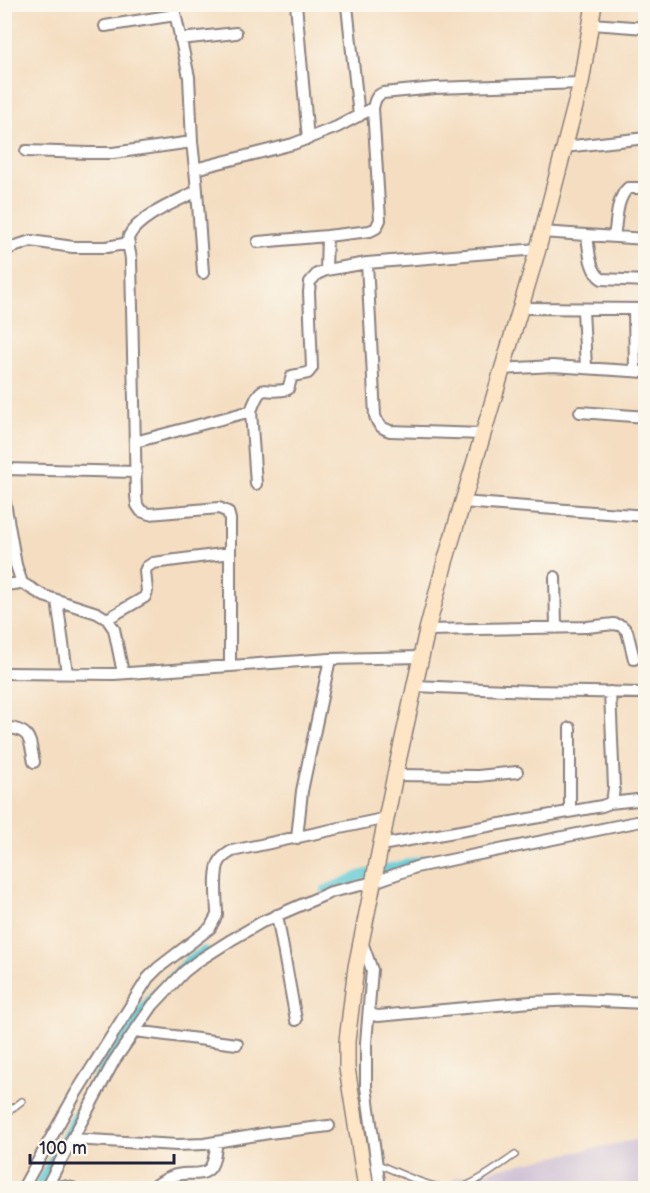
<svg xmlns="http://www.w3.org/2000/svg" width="650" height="1193" font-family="'Balsamiq Sans',sans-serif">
<rect width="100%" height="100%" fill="#fbf7ec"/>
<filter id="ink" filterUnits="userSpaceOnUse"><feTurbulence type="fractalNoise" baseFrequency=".0167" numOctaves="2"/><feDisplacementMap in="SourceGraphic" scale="12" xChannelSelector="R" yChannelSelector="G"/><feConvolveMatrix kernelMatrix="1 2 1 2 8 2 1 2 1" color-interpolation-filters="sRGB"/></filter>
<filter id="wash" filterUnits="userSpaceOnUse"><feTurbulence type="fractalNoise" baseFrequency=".008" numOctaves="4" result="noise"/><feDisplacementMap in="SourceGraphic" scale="24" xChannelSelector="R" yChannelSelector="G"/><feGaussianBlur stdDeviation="1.35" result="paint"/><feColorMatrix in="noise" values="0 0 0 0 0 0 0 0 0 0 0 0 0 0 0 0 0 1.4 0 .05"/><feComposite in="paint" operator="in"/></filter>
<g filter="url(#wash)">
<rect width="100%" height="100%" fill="#f4ddc0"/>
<path fill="#ccbed4" d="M 645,1138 L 645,1188 L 455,1188 L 453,1178 Z"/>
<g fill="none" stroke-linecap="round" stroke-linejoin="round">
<path stroke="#5cc9d3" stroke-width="10" d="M 326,890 L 362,875 L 425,860
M 38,1188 L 115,1047 L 151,999 L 189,961 L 205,951"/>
</g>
</g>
<g filter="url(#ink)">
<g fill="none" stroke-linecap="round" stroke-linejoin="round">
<defs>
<path id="service" d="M 4,1115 L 22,1101
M 378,1164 C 400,1173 438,1193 462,1187 C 479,1182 500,1165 515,1155"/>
<path id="minor" d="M 173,4 L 189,77 L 192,142 L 195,169 L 293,144 L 337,127 L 373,108 C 375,101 375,96 383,93 L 435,88 L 581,83
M 296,4 L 308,139
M 347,6 L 359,116
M 592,24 L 646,28
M 105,26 L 175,15
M 180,39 L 236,33
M 564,147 L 646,138
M 26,151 L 89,153 L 113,153 L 192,142
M 195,169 L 197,191 C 178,201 139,216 129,236 C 126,243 131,253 131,260 L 136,495 L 137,505 L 141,511 L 149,514 L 219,508 L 228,512 L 230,519 L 230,665
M 197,191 L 203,273
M 541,232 L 646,239
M 587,235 C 589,249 589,271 602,279 L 646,281
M 614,237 C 617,221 616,199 628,188 L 646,188
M 258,242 L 327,236
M 4,250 L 31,241 L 73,247 L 107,247 L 129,243
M 367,263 L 375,416 C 378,425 381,428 390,431 L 483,434
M 326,270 L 327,236 L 370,231 L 376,228 L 380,220 L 373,108
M 521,308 L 646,309
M 634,309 L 635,371
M 583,310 L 586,367
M 502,369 L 552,366 L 646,372
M 251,411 C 263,378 263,396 288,389 L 292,376 L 308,373 L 312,368 L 309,292 L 310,282 L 317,274 L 326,270 L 367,263 L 538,249
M 580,412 L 646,417
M 135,442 L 251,411 L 256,484
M 4,469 L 136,472
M 4,497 L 16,565 L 22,583 L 44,596 L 97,613 L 107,619 L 114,629 L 123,673
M 462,502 L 646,516
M 555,577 L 556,628
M 4,585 L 22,583
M 57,600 L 67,673
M 107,619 L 145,597 L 147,591 L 145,571 L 147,567 L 153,563 L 230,553
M 427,630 L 587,627 L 614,624 L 622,626 L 627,631 L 634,659
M 4,673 L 114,674 L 330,659 L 421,657
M 415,686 L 531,691 L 646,693
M 4,727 C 32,730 29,738 34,762
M 570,728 L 570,811
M 395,775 L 478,776 L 517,772
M 610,803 L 646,799
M 297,838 L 302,791 L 330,659
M 381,845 L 602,806 L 610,803 L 613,796 L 614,787 L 610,692
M 277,915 L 296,1020
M 362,942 L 372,970 L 369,1006 L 370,1012 L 373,1015 L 378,1016 L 531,1002 L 578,1000 L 646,1003
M 369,1006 L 366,1043 L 366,1087 L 380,1188
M 135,1031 L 237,1044
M 72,1139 L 177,1145 L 204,1144 L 269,1133 L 329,1126
M 49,1183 L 73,1188
M 23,1188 L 76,1093 L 148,978 L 158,968 L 210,928 L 217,915 C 217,901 213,871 220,861 C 223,856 227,854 232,851 L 387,818
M 46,1188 L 114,1061 L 153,1005 L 184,972 L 198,961 L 231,940 L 262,922 L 331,892 L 374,882 L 416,867 L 646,820
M 152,1188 C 161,1182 170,1175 182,1174 C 190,1173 203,1176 209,1169 C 215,1163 215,1150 217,1142"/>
<path id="secondary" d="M 366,1188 L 347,1068 L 347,1041 L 356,967 L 395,775 L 427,630 L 445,562 L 538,249 L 581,83 L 594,4"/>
</defs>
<use href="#service" stroke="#8b807e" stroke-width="8"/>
<use href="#minor" stroke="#8b807e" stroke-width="14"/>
<use href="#secondary" stroke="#8b807e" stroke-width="18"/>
<use href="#service" stroke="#fff" stroke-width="5"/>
<use href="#minor" stroke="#fff" stroke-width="10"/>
<use href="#secondary" stroke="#fde5c5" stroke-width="15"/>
</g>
</g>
<rect width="650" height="1193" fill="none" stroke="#fbf7ec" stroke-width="24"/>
<path d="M30 1154v9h144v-9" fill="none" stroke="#22223b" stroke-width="3"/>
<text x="39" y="1154" font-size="18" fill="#22223b" stroke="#fbf7ec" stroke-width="4.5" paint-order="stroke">100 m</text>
</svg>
